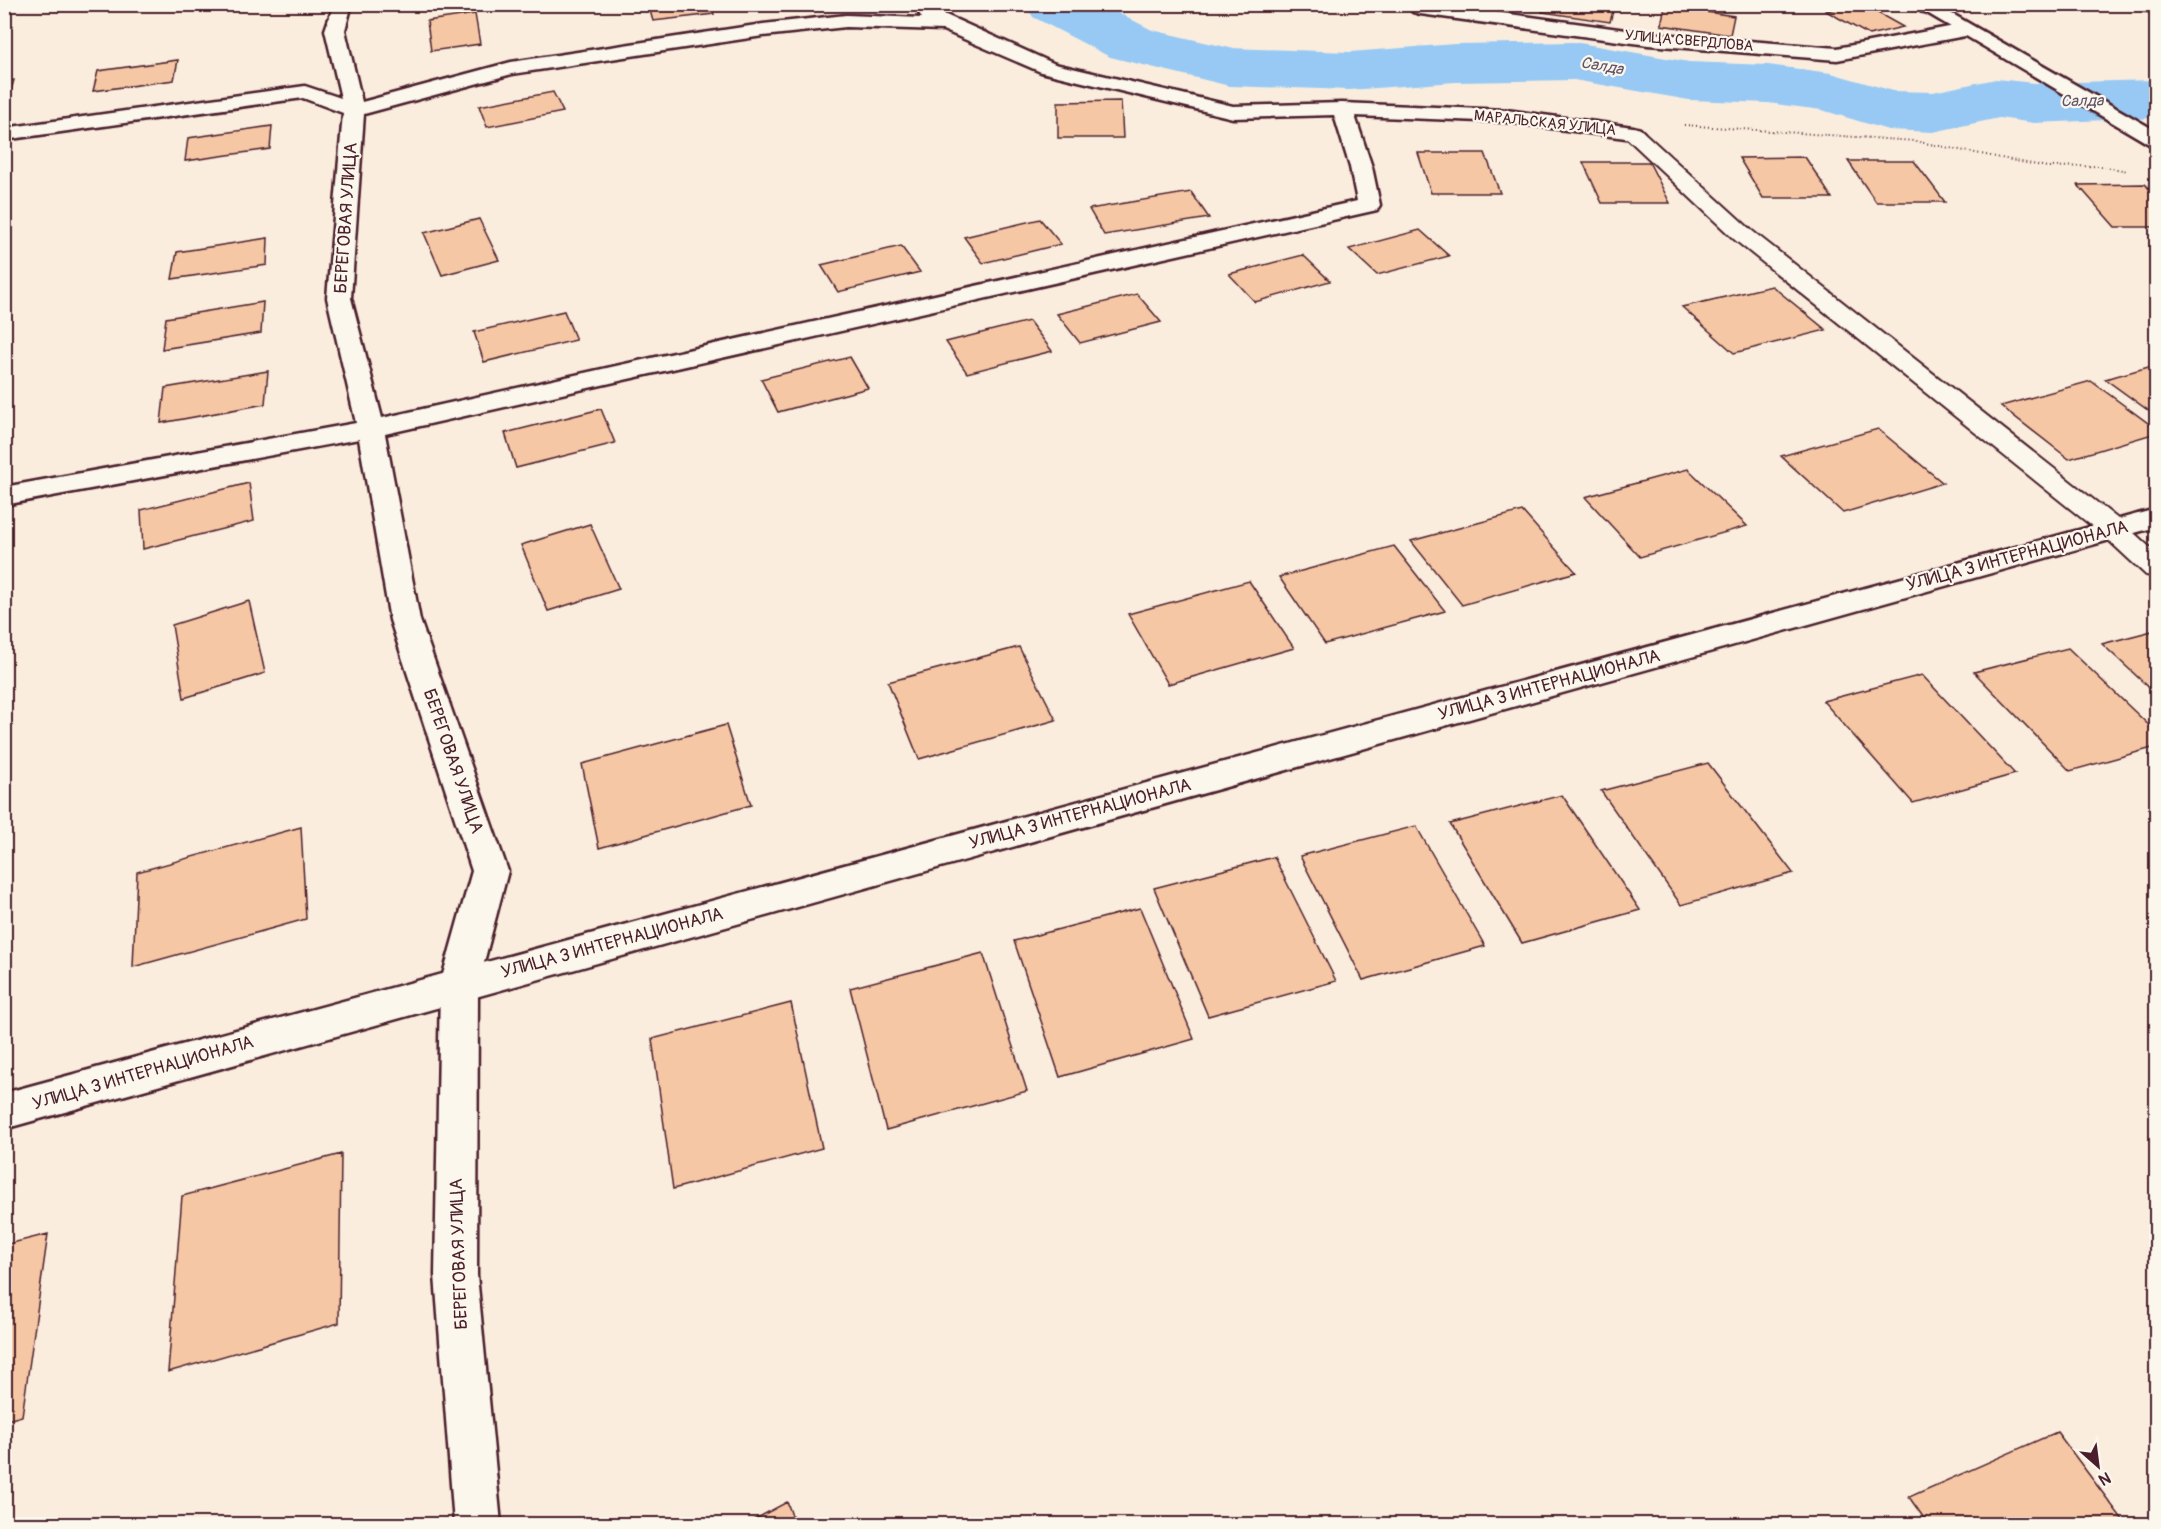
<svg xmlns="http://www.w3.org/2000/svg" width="2161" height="1529" font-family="Pangolin,sans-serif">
<rect width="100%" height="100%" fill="#faedde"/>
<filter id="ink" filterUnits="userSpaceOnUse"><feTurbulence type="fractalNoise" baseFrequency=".0167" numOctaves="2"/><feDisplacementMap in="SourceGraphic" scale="12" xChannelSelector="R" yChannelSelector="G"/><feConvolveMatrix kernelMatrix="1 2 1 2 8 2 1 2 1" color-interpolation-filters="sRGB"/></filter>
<g filter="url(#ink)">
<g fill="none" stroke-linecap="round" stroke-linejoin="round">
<path fill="#97c9f4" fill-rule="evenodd" d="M 1025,4 L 1101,4 L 1152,30 L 1230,48 L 1350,52 L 1455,44 L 1574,42 L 1689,62 L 1768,65 L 1831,73 L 1893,91 L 1933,92 L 1996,79 L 2034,83 L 2156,80 L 2156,118 L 2034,123 L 1999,118 L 1933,132 L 1888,130 L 1822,110 L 1768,103 L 1689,100 L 1574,80 L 1455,82 L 1350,90 L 1230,86 L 1110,57 L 1033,17 Z"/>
</g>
<path fill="#f6c7a5" stroke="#4a1f2b" stroke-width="1.5" d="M 648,4 L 710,4 L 714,14 L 653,21 Z
M 1545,4 L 1615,4 L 1610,22 L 1542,12 Z
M 1855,4 L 1862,4 L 1903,27 L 1869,35 L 1826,11 Z
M 1665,6 L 1734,16 L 1730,35 L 1661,25 Z
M 475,14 L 480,44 L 431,51 L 427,21 Z
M 178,60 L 174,80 L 93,91 L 98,71 Z
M 14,80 L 8,100 L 4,101 L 4,81 Z
M 553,92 L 563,112 L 487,127 L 479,106 Z
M 1121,101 L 1123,138 L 1058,138 L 1058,102 Z
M 272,126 L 270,149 L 185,161 L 188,138 Z
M 1418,153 L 1485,153 L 1500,193 L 1431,193 Z
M 1805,157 L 1832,198 L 1763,198 L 1739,158 Z
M 1848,161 L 1914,161 L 1945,202 L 1876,202 Z
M 1583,162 L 1649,162 L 1670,203 L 1602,203 Z
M 2145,184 L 2156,197 L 2156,227 L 2115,227 L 2078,185 Z
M 1191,192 L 1209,218 L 1104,235 L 1089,209 Z
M 479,219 L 499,260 L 442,275 L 424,233 Z
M 1040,219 L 1061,244 L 983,263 L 964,237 Z
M 1420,230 L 1449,256 L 1377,275 L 1349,249 Z
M 268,238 L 267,265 L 172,279 L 177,252 Z
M 901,246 L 920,272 L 838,292 L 821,265 Z
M 1303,255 L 1330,281 L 1255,302 L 1229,274 Z
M 1772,286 L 1826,330 L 1734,353 L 1682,307 Z
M 1137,294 L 1161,322 L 1080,343 L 1057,314 Z
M 263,302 L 261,333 L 162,349 L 166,318 Z
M 564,311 L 576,340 L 484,362 L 474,332 Z
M 1029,321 L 1052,351 L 967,373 L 946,342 Z
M 850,357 L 868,388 L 778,412 L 761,379 Z
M 2156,365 L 2156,416 L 2105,379 Z
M 268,371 L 265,404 L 161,423 L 165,388 Z
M 2091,381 L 2156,429 L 2156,433 L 2069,459 L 2001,406 Z
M 601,409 L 615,443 L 516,468 L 505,433 Z
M 1878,429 L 1943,483 L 1843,513 L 1781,456 Z
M 1688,469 L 1747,526 L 1640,557 L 1585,497 Z
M 249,483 L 254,521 L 143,549 L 141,510 Z
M 1522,511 L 1576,572 L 1462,605 L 1411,541 Z
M 590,524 L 619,589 L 548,611 L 521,545 Z
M 1394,546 L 1445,611 L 1325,644 L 1279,577 Z
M 1249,581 L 1294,648 L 1168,684 L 1128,614 Z
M 249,601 L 265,673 L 184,698 L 172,625 Z
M 2156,630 L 2156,694 L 2102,644 Z
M 1019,647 L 1056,720 L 919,759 L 888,682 Z
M 2068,648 L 2156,732 L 2156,747 L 2070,771 L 1974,672 Z
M 1922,675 L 2015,774 L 1913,803 L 1823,701 Z
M 726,725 L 751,805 L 599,848 L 582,764 Z
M 1708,763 L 1793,873 L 1681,905 L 1601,791 Z
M 1562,795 L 1640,910 L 1522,943 L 1450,824 Z
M 1416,826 L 1485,946 L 1363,980 L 1300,856 Z
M 301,827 L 306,919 L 133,967 L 137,872 Z
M 1274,857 L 1336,981 L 1208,1016 L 1154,888 Z
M 1140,908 L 1194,1039 L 1060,1077 L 1014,941 Z
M 983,953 L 1027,1091 L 886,1130 L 850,988 Z
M 791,1003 L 822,1148 L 673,1189 L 652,1039 Z
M 341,1154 L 339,1323 L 168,1372 L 182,1196 Z
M 48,1234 L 22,1416 L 4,1421 L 4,1245 Z
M 2057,1432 L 2126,1524 L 1928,1524 L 1909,1497 Z
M 787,1502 L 795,1524 L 746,1524 Z"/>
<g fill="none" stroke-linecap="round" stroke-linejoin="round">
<defs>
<path id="lane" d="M 1921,4 L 1952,4 L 1949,8 L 1927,13 L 1921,12 L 1918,8 Z
M 2129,4 L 2156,4 L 2156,13 L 2132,8 Z
M 1633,127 L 1640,129 L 1751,230 L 2123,523 L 2156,553 L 2156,577 L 2146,575 L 2103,535 L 1735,240 L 1626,137 L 1623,133 L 1626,129 Z"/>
<path id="street" d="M 334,4 L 352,4 L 345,30 L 362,102 L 511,62 L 763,24 L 846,15 L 922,18 L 919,13 L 921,9 L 928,7 L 1055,64 L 1233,106 L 1342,103 L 1506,110 L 1633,127 L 1640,129 L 1644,133 L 1640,137 L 1633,139 L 1506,122 L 1355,116 L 1372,167 L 1380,205 L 1377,210 L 385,434 L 420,620 L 508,871 L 478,985 L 477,1275 L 501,1524 L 454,1524 L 435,1275 L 440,985 L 472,871 L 390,620 L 359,439 L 4,505 L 4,487 L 356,423 L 327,298 L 343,113 L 303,98 L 4,140 L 4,128 L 305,86 L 341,98 L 325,30 ZM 846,27 L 943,30 L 1041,72 L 1233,118 L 1334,115 L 1350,167 L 1357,201 L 382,418 L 351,298 L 364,114 L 512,74 L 763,36 Z
M 1406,4 L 1436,4 L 1648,33 L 1837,48 L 1965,24 L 1972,26 L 1975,30 L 1972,34 L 1965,36 L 1837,60 L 1648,45 L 1420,14 L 1413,12 Z"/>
<path id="secondary" d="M 1912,4 L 1935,4 L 2156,131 L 2156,146 L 2149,144 Z
M 2156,509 L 2156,527 L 4,1129 L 4,1093 Z"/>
</defs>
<use href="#lane" stroke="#4a1f2b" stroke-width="4"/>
<use href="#street" stroke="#4a1f2b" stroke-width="5"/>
<use href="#secondary" stroke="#4a1f2b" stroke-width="5"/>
<path stroke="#4a1f2b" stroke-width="2" stroke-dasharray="1 3" stroke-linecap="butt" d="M 1684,125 L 1914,141 L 2047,167 L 2100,166 L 2128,171"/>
<use href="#lane" fill="#fbf7ec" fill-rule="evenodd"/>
<use href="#street" fill="#fbf7ec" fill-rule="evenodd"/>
<use href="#secondary" fill="#fbf7ec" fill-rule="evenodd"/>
</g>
</g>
<g text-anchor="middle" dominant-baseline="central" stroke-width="4.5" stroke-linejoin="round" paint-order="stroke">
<g font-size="15" fill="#4a1f2b" stroke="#fbf7ec">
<text transform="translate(1689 41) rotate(5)">УЛИЦА СВЕРДЛОВА</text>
<text transform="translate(1545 123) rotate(6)">МАРАЛЬСКАЯ УЛИЦА</text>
</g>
<g font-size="16" font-style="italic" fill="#615267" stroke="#fbf7ec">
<text transform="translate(1602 66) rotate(10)">Салда</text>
<text transform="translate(2082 101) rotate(-1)">Салда</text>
</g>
<g font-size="18" fill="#4a1f2b" stroke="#fbf7ec">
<text transform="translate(346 218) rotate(-86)">БЕРЕГОВАЯ УЛИЦА</text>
<text transform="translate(2017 556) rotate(-15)">УЛИЦА 3 ИНТЕРНАЦИОНАЛА</text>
<text transform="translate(1549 685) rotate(-15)">УЛИЦА 3 ИНТЕРНАЦИОНАЛА</text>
<text transform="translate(453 761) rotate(71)">БЕРЕГОВАЯ УЛИЦА</text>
<text transform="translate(1080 814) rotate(-15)">УЛИЦА 3 ИНТЕРНАЦИОНАЛА</text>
<text transform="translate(612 943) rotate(-15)">УЛИЦА 3 ИНТЕРНАЦИОНАЛА</text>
<text transform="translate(143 1073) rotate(-16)">УЛИЦА 3 ИНТЕРНАЦИОНАЛА</text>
<text transform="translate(459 1254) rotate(-92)">БЕРЕГОВАЯ УЛИЦА</text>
</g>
</g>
<rect width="2161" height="1529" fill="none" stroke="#fbf7ec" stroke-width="24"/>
<rect x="12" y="12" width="2137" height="1505" fill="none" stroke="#4a1f2b" stroke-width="2" filter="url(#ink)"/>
<g transform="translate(2098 1466) rotate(152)" stroke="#fbf7ec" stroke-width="4.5" paint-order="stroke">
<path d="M0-4.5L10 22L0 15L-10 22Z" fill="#4a1f2b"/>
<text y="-9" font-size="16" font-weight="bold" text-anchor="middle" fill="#4a1f2b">N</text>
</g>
</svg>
